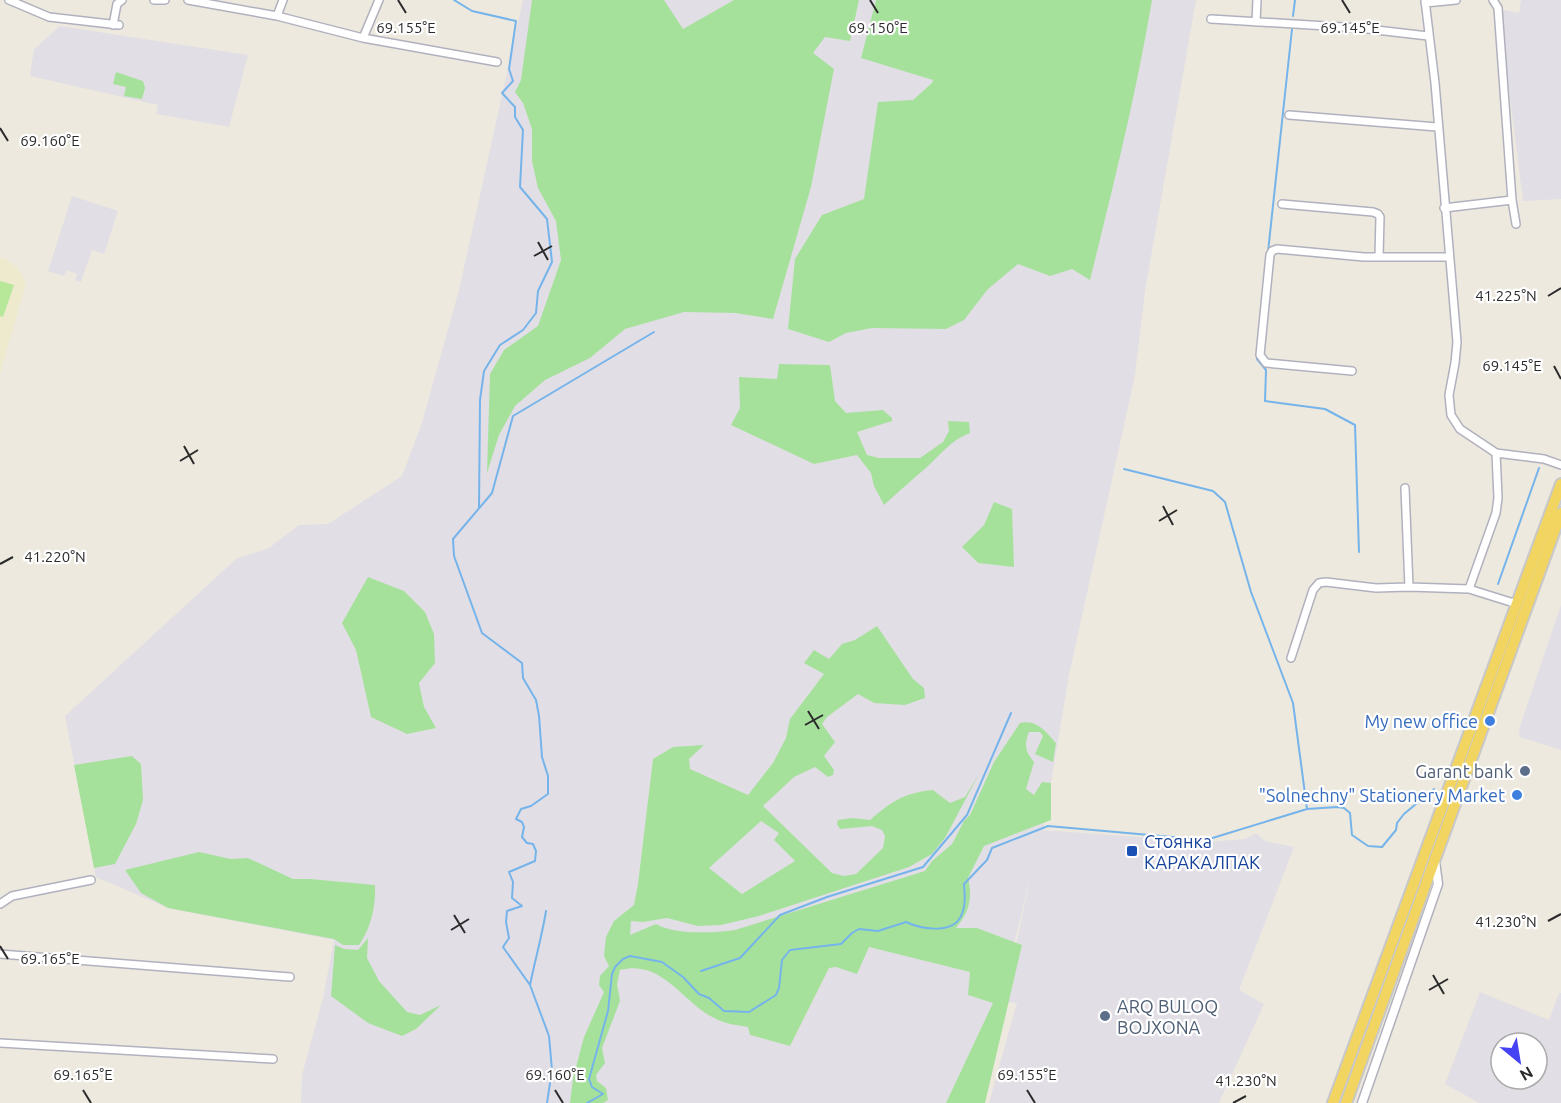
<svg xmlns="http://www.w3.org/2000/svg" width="1561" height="1103" font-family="Ubuntu,sans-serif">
<rect width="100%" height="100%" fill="#ede9de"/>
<path fill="#e2dee5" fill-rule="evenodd" d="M 523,0 L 1196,0 L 1145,291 L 1135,375 L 1069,675 L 1043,830 L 1207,842 L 1245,839 L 1256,833 L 1265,841 L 1294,847 L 1239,990 L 1264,1004 L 1219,1103 L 989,1103 L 1017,1003 L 1004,1001 L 1031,875 L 1014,944 L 985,1103 L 301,1103 L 302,1075 L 323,998 L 334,940 L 168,908 L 96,877 L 65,716 L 236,559 L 269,548 L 299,525 L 328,524 L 402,476 L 422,423 L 459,290 Z
M 1521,0 L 1561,0 L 1561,199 L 1523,201 L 1499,9 L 1519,13 Z
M 60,26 L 248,55 L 229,127 L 156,114 L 158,105 L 30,76 L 34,49 Z
M 72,196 L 118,211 L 104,254 L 92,250 L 81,282 L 75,280 L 77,274 L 67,270 L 64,276 L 48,271 Z
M 1561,605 L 1561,750 L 1520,737 L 1519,729 Z
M 1480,992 L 1549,1020 L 1559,993 L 1561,993 L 1561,1103 L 1479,1103 L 1445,1084 ZM 1501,1043 L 1537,1043 L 1537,1079 L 1501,1079 Z"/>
<path fill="#eeeace" d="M 0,258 L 6,259 L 18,268 L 26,284 L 0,374 Z"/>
<path fill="#a6e19c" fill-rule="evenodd" d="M 532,0 L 664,0 L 683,29 L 734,0 L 859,0 L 850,41 L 825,37 L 813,53 L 834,69 L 811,187 L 773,319 L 735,313 L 684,312 L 625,329 L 590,358 L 545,380 L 515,406 L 499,435 L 487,473 L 490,374 L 504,350 L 538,326 L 561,260 L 556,221 L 538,188 L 532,161 L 532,129 L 523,103 L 515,92 L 521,80 Z
M 876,0 L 1152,0 C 1136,95 1113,187 1090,280 L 1072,269 L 1050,276 L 1018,264 L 988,289 L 964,320 L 946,329 L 872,328 L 846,333 L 829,342 L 788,329 L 795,259 L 822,215 L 864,199 L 878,102 L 913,100 L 932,83 L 933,80 L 861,58 Z
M 116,72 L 143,81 L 145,88 L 142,99 L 124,96 L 126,87 L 113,84 Z
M 779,364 L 830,365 L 835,401 L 846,413 L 883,410 L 892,418 L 892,421 L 857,432 L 867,455 L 879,458 L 920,458 L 943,442 L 949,431 L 948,421 L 969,422 L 970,433 C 951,440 942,453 927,467 C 912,480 898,492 884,505 L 874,486 L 871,473 L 857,455 L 814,464 L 731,425 L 740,408 L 739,377 L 777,379 Z
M 994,502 L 1012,509 L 1014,567 L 978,563 L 962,547 L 984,525 Z
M 368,577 L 404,591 L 425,612 L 434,634 L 435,663 L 419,683 L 424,707 L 436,728 L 407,734 L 371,717 L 356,650 L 342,623 Z
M 877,626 L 913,679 L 924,688 L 925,698 L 905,705 L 874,703 L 858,694 L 827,717 L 822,724 L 835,742 L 824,756 L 834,770 L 833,775 L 828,777 L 815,767 L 794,777 L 763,806 L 832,873 L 844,876 L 856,874 L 883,848 L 885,836 L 882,830 L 872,826 L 840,829 L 837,824 L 838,820 L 852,818 L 870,820 C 892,801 904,793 933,790 L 950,803 L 965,797 L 979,774 L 945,838 L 932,854 L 909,867 L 759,916 L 721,925 L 698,926 L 667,918 L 643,922 L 631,921 L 630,935 L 656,924 C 675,935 713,933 735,930 L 925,871 L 932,861 L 952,844 L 964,821 L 970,815 L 994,762 L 1020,723 C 1037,719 1046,732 1056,743 L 1053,762 L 1035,754 L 1043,736 L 1040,732 L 1029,732 C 1024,745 1025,751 1034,762 L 1026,789 L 1034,795 L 1042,782 L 1051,783 L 1051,820 L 984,846 L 968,878 C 973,898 969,913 956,928 L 977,928 L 1022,945 L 985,1103 L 946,1103 L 993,1003 L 968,995 L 970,972 L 869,947 L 857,974 L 836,967 L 829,968 L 790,1046 L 750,1035 L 748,1027 C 737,1025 726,1024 716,1019 C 681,1002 663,959 620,970 L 617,984 L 620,1001 L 602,1048 L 605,1063 L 596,1075 L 597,1081 L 606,1088 L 608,1100 L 603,1103 L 570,1103 L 573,1078 L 584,1037 L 604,992 L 599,985 L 600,976 L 609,966 L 604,956 L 606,937 L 614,921 L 634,905 L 638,884 L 653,759 L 673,747 L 704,745 L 689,759 L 690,769 L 748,795 L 773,763 L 786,738 L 790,719 L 824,674 L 804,663 L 814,650 L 829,659 L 842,644 L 855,640 ZM 761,821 L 779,833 L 774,840 L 795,861 L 742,894 L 709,868 Z
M 132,756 L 141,764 L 143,800 L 136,824 L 115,864 L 94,868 L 74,765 Z
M 199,852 L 231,859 L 248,858 L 293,879 L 310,879 L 375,885 C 376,906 371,928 359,945 L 343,945 L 334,939 L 168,908 L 141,893 L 125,870 Z
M 368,938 L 367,958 L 379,981 L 407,1012 L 420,1015 L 441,1005 L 416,1029 L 402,1036 L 368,1023 L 331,996 L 335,945 L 344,949 L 358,950 Z"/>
<path fill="#b7e899" d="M 0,281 L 14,285 L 3,317 L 0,316 Z"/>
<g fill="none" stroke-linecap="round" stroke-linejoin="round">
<path stroke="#75b4eb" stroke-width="2" d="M 454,0 L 472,11 L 516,21 L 509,69 L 513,81 L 502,93 L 515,107 L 515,117 L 523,130 L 520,187 L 547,219 L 552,262 L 538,291 L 536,313 L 523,330 L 500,345 L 484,371 L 480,400 L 479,508
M 1293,16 L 1295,0
M 1268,252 L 1292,29
M 1257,356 L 1257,359 L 1266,370 L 1265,401 L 1325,409 L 1355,425 L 1359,552
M 1124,469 L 1213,491 L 1225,502 L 1251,592 L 1293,703 L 1307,809
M 1498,584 L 1539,468
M 701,971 L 740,958 L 780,915 L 827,897 L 923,867 L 967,815 L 1011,713
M 530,985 C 535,960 542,936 546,911
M 547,1103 L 552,1070 L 549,1036 L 530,985 L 503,947 L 509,938 L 506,922 L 507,911 L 522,906 L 512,898 L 513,882 L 509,872 L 535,861 L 536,851 L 533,844 L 527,843 L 522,837 L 524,827 L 522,822 L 516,819 L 521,809 L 531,806 L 548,794 L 548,776 L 542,757 L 539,716 L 536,700 L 523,678 L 522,663 L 482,633 L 454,556 L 453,539 L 492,493 L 513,416 L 654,332
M 587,1103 L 603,1094 L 592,1087 L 589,1079 L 608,1011 L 612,974 L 615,967 L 623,959 L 630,956 L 662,962 L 683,977 L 699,994 L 709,998 L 724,1011 L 749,1012 L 776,995 L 779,988 L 782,960 L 790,950 L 841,944 L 852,933 L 859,929 L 878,931 L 906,922 C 921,929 950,934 960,918 C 966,907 965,896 964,884 L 987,860 L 992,848 L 1048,826 L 1206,840 L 1307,809 L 1337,807 L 1344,808 L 1350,813 L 1352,835 L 1368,846 L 1382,847 L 1396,830 L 1397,823 L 1404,814 L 1434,789"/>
<defs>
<path id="minor" d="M 9,0 L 49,17 L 119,25
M 154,0 L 165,0
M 188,0 L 277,16 L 363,38 L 497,62
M 1425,0 L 1435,83 L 1457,342 L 1455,363 L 1449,395 L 1451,415 L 1460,429 L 1496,453 L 1544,459 L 1561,465
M 1493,0 L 1498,8 L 1512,200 L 1516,224
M 1425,3 L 1456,0
M 277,16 L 283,0
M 1211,19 L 1359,28 L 1428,36
M 1256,22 L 1257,0
M 113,25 L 117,4 L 122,0
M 363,38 L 379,0
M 1289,115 L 1437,127
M 1282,204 L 1373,212 L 1378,214 L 1380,217 L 1379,257
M 1444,208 L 1512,200
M 1352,371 L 1266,363 L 1260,355 L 1270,255 L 1272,251 L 1277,249 L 1364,257 L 1448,257
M 1405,488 L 1409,587
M 1469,589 L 1496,513 L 1498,498 L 1496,453
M 1291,658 L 1313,590 L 1319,583 L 1326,582 L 1376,588 L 1409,587 L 1469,589 L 1517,604
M 0,904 L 12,896 L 91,880
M 0,954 L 290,977
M 0,1043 L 273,1059"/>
<path id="tertiary" d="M 1362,1103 L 1438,884 L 1435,861"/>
<path id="trunk" d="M 1333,1103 L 1561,484
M 1346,1103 L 1561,513"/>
</defs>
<use href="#minor" stroke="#b1b1be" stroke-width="10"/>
<use href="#tertiary" stroke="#b1b1be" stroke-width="11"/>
<use href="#trunk" stroke="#c8c8c8" stroke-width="14"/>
<use href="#minor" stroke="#fff" stroke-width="7"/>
<use href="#tertiary" stroke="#fff" stroke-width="8"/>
<use href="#trunk" stroke="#f2d460" stroke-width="10"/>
</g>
<path fill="none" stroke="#2b2b2b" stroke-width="2" d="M 398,0 L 406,13M 870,0 L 878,13M 1342,0 L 1350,13M 0,128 L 8,141M 538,242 L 548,260M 534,256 L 552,246M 1548,296 L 1561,288M 1554,366 L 1561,379M 184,446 L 194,464M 180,461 L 198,450M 1163,506 L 1173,525M 1159,521 L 1177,510M 0,564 L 13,557M 808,711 L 819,729M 805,725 L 823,715M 454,915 L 465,933M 1548,921 L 1561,914M 451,930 L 469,919M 0,946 L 8,959M 1433,975 L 1444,994M 1429,990 L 1448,979M 83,1090 L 91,1103M 555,1090 L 563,1103M 1027,1090 L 1035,1103M 1233,1103 L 1246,1096"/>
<g fill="#3f7fe0" stroke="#fff" stroke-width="2">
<circle cx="1490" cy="721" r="6"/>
<circle cx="1517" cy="795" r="6"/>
</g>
<g fill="#5c6f8a" stroke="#fff" stroke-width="2">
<circle cx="1525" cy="771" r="6"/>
<circle cx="1105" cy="1016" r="6"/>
</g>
<rect fill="#1a4fb4" stroke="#fff" stroke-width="2" x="1126" y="845" width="12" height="12" rx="3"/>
<g text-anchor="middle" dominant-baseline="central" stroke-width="4.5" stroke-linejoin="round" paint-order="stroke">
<g font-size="18" fill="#366cbe" stroke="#fff" text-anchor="end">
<text x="1478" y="721">My new office</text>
<text x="1505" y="795">"Solnechny" Stationery Market</text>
</g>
<g font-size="18" fill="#4e5e75" stroke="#fff" text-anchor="end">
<text x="1513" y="771">Garant bank</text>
<text x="1117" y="1006" text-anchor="start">ARQ BULOQ<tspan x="1117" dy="21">BOJXONA</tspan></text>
</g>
<g font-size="18" fill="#164399" stroke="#fff" text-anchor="start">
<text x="1144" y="841">Стоянка<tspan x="1144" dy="21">КАРАКАЛПАК</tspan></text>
</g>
</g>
<g font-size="15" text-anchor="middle" fill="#2b2b2b" stroke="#fff" stroke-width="4.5" stroke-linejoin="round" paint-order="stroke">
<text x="878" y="33">69.150°E</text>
<text x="406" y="33">69.155°E</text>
<text x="1350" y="33">69.145°E</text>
<text x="50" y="146">69.160°E</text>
<text x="1506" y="301">41.225°N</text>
<text x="1512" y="371">69.145°E</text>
<text x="55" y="562">41.220°N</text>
<text x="1506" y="927">41.230°N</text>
<text x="50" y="964">69.165°E</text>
<text x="83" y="1080">69.165°E</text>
<text x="555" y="1080">69.160°E</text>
<text x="1027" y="1080">69.155°E</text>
<text x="1246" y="1086">41.230°N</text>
</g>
<g transform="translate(1519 1061) rotate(150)"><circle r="28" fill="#ffffff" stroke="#aaaaaa" stroke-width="1.5"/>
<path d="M0-4.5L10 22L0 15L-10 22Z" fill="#4643f4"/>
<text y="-9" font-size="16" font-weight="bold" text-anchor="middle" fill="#2b2b2b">N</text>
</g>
</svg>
